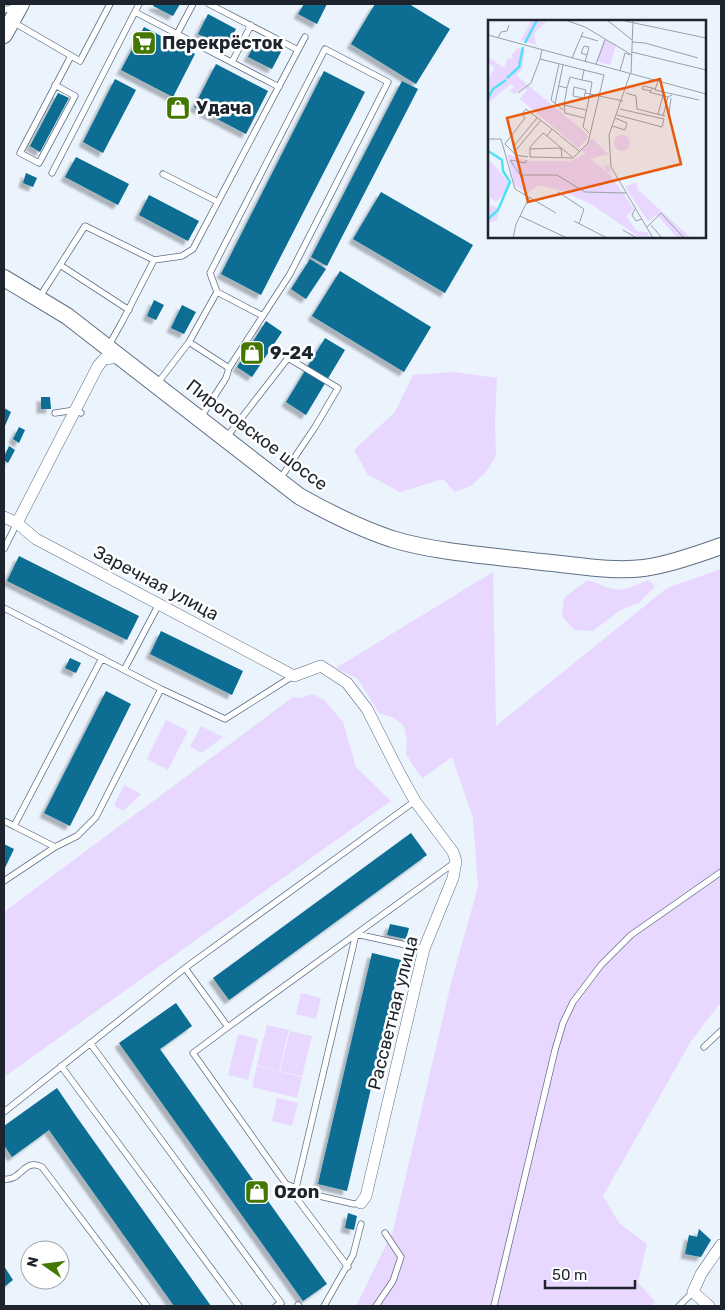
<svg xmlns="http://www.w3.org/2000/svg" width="725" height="1310" font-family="Rubik,sans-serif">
<defs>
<filter id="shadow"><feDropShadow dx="-4.5" dy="4.5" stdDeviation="1" flood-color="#0004"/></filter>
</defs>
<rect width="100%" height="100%" fill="#ebf3fd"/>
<path fill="#e8d7ff" d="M 453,372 L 497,378 L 495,420 L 496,456 L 486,472 L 472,485 L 455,492 L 443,479 L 400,492 L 368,475 L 354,450 L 395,412 L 413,375 Z
M 721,569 L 721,1002 L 691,1041 L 603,1196 L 619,1223 L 647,1244 L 638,1282 L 655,1302 L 651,1306 L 356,1306 L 393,1231 L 452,979 L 478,887 L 473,818 L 452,757 L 423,778 L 418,773 L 406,754 L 407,741 L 404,726 L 394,718 L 379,713 L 358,679 L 336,668 L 493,572 L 496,726 L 667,588 Z
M 648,580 L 655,586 L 639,603 L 622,609 L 593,631 L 574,630 L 562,616 L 564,598 L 586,581 C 597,581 603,587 613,589 C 624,592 638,584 648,580 Z
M 313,694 L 324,700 L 343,722 L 356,767 L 391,801 L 4,1077 L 4,912 L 293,697 L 301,698 Z
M 166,720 L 188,731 L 168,770 L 147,759 Z
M 201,726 L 223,737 L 202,753 L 190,747 Z
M 124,785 L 141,794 L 123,811 L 114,806 Z
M 301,993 L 321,998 L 316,1019 L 296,1014 Z
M 267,1025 L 289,1030 L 279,1071 L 257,1065 Z
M 290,1031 L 312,1036 L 302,1076 L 280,1071 Z
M 238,1034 L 258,1039 L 248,1080 L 228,1075 Z
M 257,1066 L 302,1077 L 297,1098 L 252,1087 Z
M 277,1098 L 298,1103 L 292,1126 L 272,1121 Z"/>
<path fill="#076d92" filter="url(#shadow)" d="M 154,4 L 180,4 L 173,16 L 153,6 Z
M 304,4 L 327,4 L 317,24 L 298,14 Z
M 375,4 L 409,4 L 450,29 L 416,84 L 351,44 Z
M 208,14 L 236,29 L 226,48 L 198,34 Z
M 144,27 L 195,54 L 173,97 L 121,70 Z
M 258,37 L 282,50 L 272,69 L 248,57 Z
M 216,64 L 268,91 L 246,134 L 194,107 Z
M 324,71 L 365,92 L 261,295 L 221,274 Z
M 115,79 L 136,90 L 103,153 L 83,142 Z
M 402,81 L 418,89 L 327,266 L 311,257 Z
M 58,93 L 69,98 L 40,152 L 30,146 Z
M 76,157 L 129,184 L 118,205 L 65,177 Z
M 26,173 L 37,178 L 33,187 L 23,183 Z
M 381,192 L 473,245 L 445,293 L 353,239 Z
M 149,195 L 199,221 L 188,241 L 139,215 Z
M 310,259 L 326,269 L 306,299 L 291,289 Z
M 340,271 L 431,327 L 404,372 L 312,316 Z
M 154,300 L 164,305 L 156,320 L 147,316 Z
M 182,305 L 196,312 L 184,334 L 171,328 Z
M 266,321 L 282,332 L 252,377 L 237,367 Z
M 325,338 L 345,350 L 306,415 L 286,402 Z
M 41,397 L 50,397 L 51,409 L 41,409 Z
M 4,408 L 11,412 L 4,428 Z
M 19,427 L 25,430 L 19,443 L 13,439 Z
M 9,446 L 15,450 L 8,463 L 4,460 L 4,457 Z
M 19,556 L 139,616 L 127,640 L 7,581 Z
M 161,631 L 243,671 L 232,695 L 150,654 Z
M 70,658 L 81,663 L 76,673 L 65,668 Z
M 106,691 L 131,704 L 70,826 L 44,813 Z
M 411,833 L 427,855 L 229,1000 L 213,978 Z
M 4,844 L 14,849 L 4,870 Z
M 390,924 L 409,928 L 406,939 L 387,935 Z
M 372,953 L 401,960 L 347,1191 L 318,1184 Z
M 176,1003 L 192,1026 L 160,1049 L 327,1284 L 303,1301 L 119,1043 Z
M 57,1088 L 76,1116 L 211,1306 L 174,1306 L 49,1130 L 12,1157 L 4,1145 L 4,1126 Z
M 348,1213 L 357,1216 L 354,1230 L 345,1228 Z
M 699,1229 L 711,1240 L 701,1257 L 685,1254 L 689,1235 L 697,1237 Z
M 4,1266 L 13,1280 L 4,1287 Z"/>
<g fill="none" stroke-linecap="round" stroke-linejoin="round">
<defs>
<path id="service" d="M 209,4 L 298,50
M 4,10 L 15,7
M 135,12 L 279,87
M 13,22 L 80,61 L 110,4
M 177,34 L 193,4
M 232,62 L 251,25
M 55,85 L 75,96 L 39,163 L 20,153 L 71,56
M 52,173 L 139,4
M 163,174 L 218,202
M 60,265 L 129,310
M 217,292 L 263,316
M 39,298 L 85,226 L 154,260 L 182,256 L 193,249 L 305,37
M 189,342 L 229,368
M 109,345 L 122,322 L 154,260
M 157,384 L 189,342 L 217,292 L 210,273 L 325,49 L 388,82 L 290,274 L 229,368 L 226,378 L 201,417
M 55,413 L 75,410 L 81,413
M 226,438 L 288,358 L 338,388 L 315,427 L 280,479
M 4,549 L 17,523
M 4,608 L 161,689 L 225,719 L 293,676
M 102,658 L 14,826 L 55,847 L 77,836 L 96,817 L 161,689
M 124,670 L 159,604
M 415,801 L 185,968 L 228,1027 L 454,863
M 4,821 L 14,826
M 4,881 L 55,847
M 228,1027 L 193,1053 L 286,1184 L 315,1195 L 354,1204 L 361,1203
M 90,1043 L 281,1303 L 276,1306
M 704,1047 L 721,1031
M 61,1066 L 239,1306
M 4,1112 L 185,968
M 4,1179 C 21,1182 24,1157 42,1167 L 147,1306
M 286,1184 L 348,1267
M 296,1188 L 356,934 L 424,949
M 298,1305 L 299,1306
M 324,1306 L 353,1255 L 361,1224
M 376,1306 L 393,1281 L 401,1257 L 385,1233
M 494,1306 L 555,1050 L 563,1023 L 573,1002 L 601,965 L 631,935 L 721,872
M 679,1306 L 693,1292"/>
<path id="minor" d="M 4,517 L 17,523 L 36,539 L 294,676 L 321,666 L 347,683 L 367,709 L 400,774 L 415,801 L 453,852 L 456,861 L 453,878 L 424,949 L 366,1196 L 361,1203
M 17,523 L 98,366 L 104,359 L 120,357
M 709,1306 L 693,1292 L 701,1274 L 721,1245"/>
<path id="secondary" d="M 4,35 L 21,4
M 4,278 L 67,316 L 299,496 C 329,513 359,528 392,539 C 438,553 494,556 542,562 C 576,565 611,572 644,568 C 667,565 699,554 721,546"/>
</defs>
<use href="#service" stroke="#5e6f85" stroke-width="7"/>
<use href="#minor" stroke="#5e6f85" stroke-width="12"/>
<use href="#secondary" stroke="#5e6f85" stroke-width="18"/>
<use href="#service" stroke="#fff" stroke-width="5.5"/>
<use href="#minor" stroke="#fff" stroke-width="11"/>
<use href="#secondary" stroke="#fff" stroke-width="16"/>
</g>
<defs>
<symbol id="supermarket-square" viewBox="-11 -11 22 22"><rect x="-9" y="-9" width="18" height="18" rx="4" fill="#470" stroke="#fff"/><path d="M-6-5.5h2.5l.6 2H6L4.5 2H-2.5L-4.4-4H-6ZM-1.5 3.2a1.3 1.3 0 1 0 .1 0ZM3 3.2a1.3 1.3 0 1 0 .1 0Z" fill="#fff"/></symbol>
<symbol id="shop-square" viewBox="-11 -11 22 22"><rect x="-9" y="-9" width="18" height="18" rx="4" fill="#470" stroke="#fff"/><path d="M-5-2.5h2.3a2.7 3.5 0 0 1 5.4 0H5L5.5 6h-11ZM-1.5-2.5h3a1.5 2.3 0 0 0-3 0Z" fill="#fff"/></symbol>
</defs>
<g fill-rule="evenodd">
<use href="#supermarket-square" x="130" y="29" width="28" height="28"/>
<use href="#shop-square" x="164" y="94" width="28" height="28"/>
<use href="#shop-square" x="238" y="339" width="28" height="28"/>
<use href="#shop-square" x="243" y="1178" width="28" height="28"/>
</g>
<g text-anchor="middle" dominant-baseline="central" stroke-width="5" stroke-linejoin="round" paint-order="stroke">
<g font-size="18" font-weight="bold" fill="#1d242d" stroke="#fff" text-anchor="start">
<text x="162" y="43">Перекрёсток</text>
<text x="196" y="108">Удача</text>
<text x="270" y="353">9-24</text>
<text x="274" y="1192">Ozon</text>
</g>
<g font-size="18" fill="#1d242d" stroke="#fff">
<text transform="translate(257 435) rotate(37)">Пироговское шоссе</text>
<text transform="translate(156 583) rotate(28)">Заречная улица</text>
<text transform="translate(393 1013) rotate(-76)">Рассветная улица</text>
</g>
</g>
<g transform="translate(488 20)">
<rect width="218" height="218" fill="#ebf3fd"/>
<path d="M 44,0 L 58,2 L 46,13 L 48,25 L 33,20 ZM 116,19 L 128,25 L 122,45 L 108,41 ZM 30,28 L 37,30 L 34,49 L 28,55 L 99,114 L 100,118 L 90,128 L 32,79 L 39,70 L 37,67 L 26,74 L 21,70 L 26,68 L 23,64 L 0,83 L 0,59 L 7,48 L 0,43 L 0,37 L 16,48 L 19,39 L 25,38 L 24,34 ZM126 123a8 8 0 1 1 16 0a8 8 0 1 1-16 0ZM 104,118 L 120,134 L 102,139 L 120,152 L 115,145 L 121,145 L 123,152 L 120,152 L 146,189 L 138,196 L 149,211 L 159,212 L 162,217 L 151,217 L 103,184 L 71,170 L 50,165 L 39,174 L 26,164 L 19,134 L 40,141 L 82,141 L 97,134 L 94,131 ZM 0,138 L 20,162 L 19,170 L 8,182 L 2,177 L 2,185 L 10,188 L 10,195 L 9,200 L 0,203 ZM 148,162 L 150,170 L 202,217 L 189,217 L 169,195 L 160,201 L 137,167 Z" fill="#e8d7ff"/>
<path fill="none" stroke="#4fe2f4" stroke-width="2.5" d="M 37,23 L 49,0M 19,58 L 31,47 L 35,27M 0,78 L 5,69 L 18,60M 0,131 L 14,140 L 15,151 L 22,162 L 10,190 L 0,199"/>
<path fill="none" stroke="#99a0aa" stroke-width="1" d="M 77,0 L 97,7 L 144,35M 119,0 L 144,20M 137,1 L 218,18M 0,15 L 218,74M 93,16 L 110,21M 10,18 L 13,12 L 19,11 L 21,5M 144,22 L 157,23 L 210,38M 54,30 L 52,39 L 116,55 L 100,123 L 85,138 L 42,137 L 42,127 L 55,113 L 59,116M 144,32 L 218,50M 84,38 L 95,12M 97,42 L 99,35 L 101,27 L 96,26 L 93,33 L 99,35M 71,44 L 63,80 L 75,90M 108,44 L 117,20M 96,50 L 94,60 L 104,62 L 102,74 L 97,73 L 96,78 L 85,76 L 86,67 L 98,70 L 97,73M 132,51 L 137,33 L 142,35M 142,54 L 121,115 L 123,147 L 165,218M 143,54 L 145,0M 170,61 L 167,70 L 211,80M 71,66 L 79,68 L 76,85M 79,68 L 82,57 L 94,60M 164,68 L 163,71 L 154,69 L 155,66 L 164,68 L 168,69M 161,72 L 180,77M 30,73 L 43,63 L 52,39M 138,73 L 148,76 L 149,89 L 177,96M 67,84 L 75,45M 170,94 L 175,75M 181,94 L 183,78M 129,95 L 174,107 L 176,99 L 132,89M 175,96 L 180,77 L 184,75M 49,98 L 25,127 L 28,130 L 53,100M 96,98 L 77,93 L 76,85 L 98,90M 124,106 L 137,110 L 139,103 L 127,98M 101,113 L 95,107 L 102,74 L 135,81M 0,119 L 13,119 L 27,169 L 68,193M 42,129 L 73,128 L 74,137M 40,137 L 28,135 L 17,124 L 37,98 L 34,94 L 38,89 L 64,109M 84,137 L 59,116 L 64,109 L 91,131M 22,140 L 32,155 L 69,155 L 97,172 L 138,173M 22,140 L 37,143 L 39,140M 70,172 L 96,189 L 91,204M 147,189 L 144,195 L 148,201 L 154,199M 32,196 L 79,218M 86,201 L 119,218M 163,205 L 174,218M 159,207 L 173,193 L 196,218M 135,210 L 149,218M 25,218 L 28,204 L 41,178"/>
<path fill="#e8590c" fill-opacity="0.15" stroke="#e8590c" stroke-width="2.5" d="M 172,59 L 193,144 L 40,182 L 19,98 Z"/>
<rect width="218" height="218" fill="none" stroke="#1d242d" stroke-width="2.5"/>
</g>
<rect width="725" height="1310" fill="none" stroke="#1d242d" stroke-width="10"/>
<g transform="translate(45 1265) rotate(284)"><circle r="24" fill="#ffffff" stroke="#a5a7ab"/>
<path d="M0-4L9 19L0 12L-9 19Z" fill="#447700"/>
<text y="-8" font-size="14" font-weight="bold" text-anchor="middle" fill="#1d242d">N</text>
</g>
<path d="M545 1280v8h90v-8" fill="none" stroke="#1d242d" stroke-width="2.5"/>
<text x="552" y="1280" font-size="15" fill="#1d242d" stroke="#ffffff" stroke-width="4" paint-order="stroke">50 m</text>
</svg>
